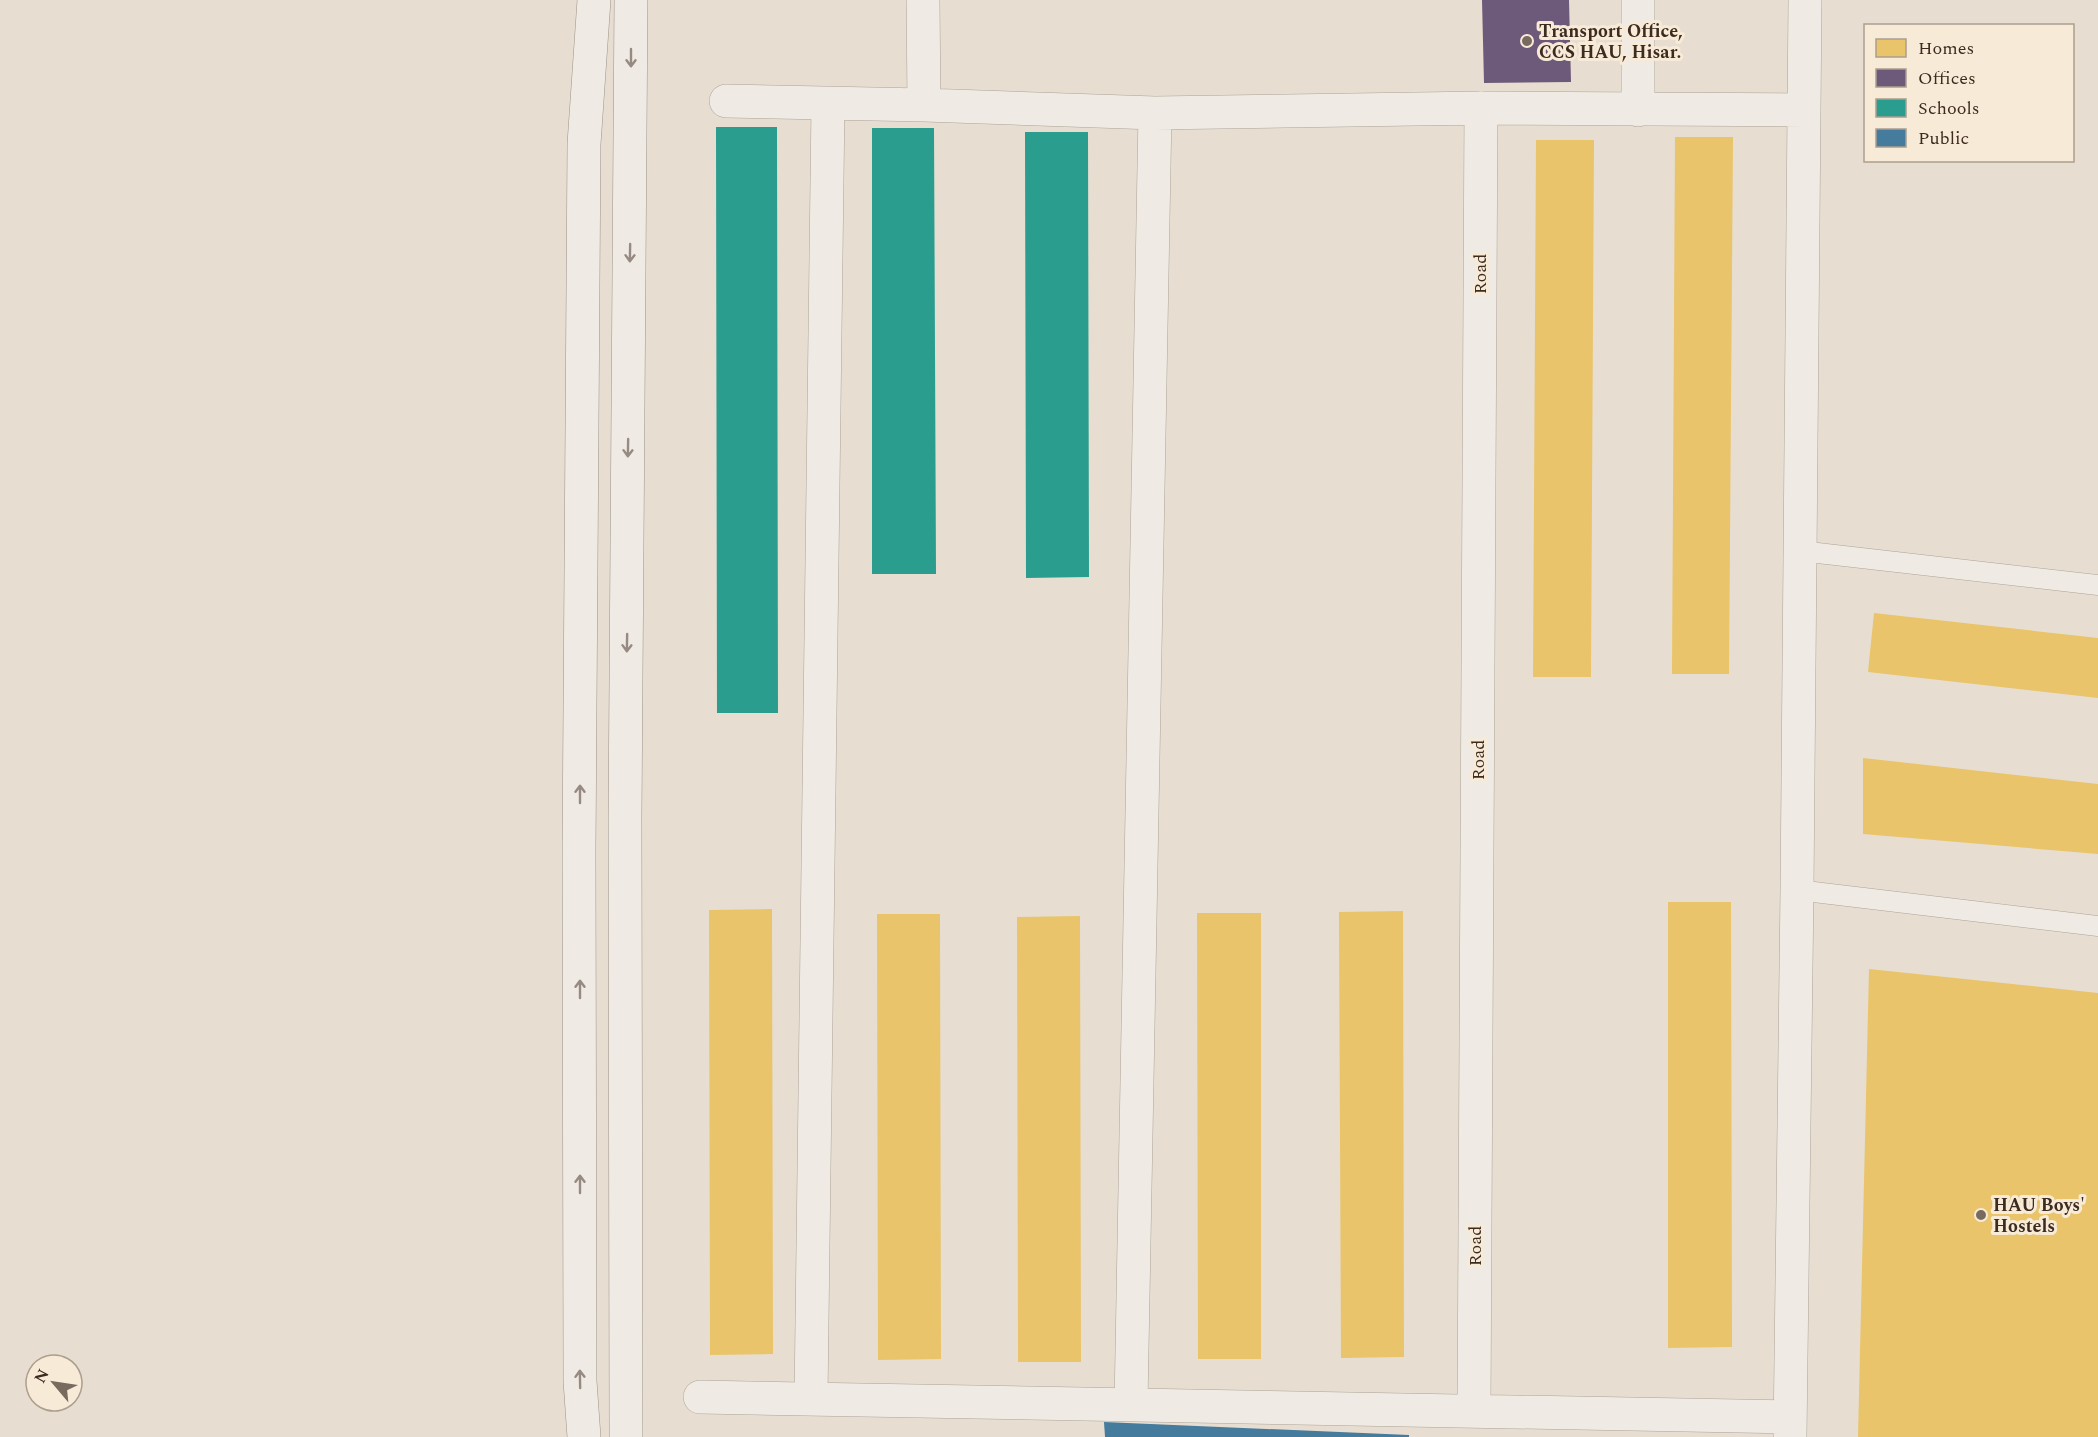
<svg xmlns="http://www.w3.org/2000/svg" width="2098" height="1437" font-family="Spectral,serif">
<rect width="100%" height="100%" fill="#e7ded1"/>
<path fill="#e9c46a" d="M 1675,137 L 1733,137 L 1729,674 L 1672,674 Z
M 1536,140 L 1594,140 L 1591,677 L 1533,677 Z
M 1874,613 L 2098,638 L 2098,698 L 1868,672 Z
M 1863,758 L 2098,784 L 2098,854 L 1863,834 Z
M 1668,902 L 1731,902 L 1732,1347 L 1668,1348 Z
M 772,909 L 773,1354 L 710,1355 L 709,910 Z
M 1403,911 L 1404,1357 L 1341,1358 L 1339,912 Z
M 1197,913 L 1261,913 L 1261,1359 L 1198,1359 Z
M 877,914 L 940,914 L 941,1359 L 878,1360 Z
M 1080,916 L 1081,1362 L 1018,1362 L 1017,917 Z
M 1869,969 L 2098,993 L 2098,1437 L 1858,1437 Z"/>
<path fill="#6d597a" d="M 1482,0 L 1569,0 L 1571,82 L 1484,83 Z"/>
<path fill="#2a9d8f" d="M 716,127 L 777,127 L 778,713 L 717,713 Z
M 872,128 L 934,128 L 936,574 L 872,574 Z
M 1025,132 L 1088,132 L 1089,577 L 1026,578 Z"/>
<path fill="#457b9d" d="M 1104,1422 L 1409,1435 L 1409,1437 L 1105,1437 Z"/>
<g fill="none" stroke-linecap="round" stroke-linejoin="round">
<defs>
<path id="lane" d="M 1800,551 L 2098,585
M 1797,890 L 2098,926"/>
<path id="street" d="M 923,0 L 924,105
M 726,101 L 924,105 L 1155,113 L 1481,108 L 1804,110
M 1638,110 L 1638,0
M 700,1397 L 1790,1417
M 811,1398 L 828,105
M 1131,1404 L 1155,113
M 1474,1411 L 1481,108
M 1790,1437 L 1797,890 L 1805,0"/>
<path id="secondary" d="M 584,1437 L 580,1381 L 579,850 L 584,144 L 594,0
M 626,1437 L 625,817 L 631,0"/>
</defs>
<use href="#lane" stroke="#ada499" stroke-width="21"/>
<use href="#street" stroke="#ada499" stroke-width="34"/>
<use href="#secondary" stroke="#9c938a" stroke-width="34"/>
<use href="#lane" stroke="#efeae3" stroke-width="20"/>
<use href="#street" stroke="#efeae3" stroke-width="33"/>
<use href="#secondary" stroke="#efeae3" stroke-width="33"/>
</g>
<defs><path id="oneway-shaft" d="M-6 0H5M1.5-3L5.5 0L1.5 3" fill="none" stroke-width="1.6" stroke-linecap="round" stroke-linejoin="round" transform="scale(1.5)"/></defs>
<g stroke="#968a82">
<use href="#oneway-shaft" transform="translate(631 58) rotate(90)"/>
<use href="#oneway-shaft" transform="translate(630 253) rotate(91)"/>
<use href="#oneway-shaft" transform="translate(628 448) rotate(91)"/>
<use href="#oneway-shaft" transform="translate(627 643) rotate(91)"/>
<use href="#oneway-shaft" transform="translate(580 794) rotate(-90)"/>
<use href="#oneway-shaft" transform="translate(580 989) rotate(-90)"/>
<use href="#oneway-shaft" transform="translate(580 1184) rotate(-90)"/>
<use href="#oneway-shaft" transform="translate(580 1379) rotate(-91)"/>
</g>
<g fill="#786a5e" stroke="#f7ebd8" stroke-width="2">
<circle cx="1527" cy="41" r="6"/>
<circle cx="1981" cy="1215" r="6"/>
</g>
<g text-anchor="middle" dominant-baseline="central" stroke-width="6" stroke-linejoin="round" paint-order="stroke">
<g font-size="18" font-weight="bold" fill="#3d2b20" stroke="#f7ebd8" text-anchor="start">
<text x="1539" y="31">Transport Office,<tspan x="1539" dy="21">CCS HAU, Hisar.</tspan></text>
<text x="1993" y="1205">HAU Boys'<tspan x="1993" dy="21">Hostels</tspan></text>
</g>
<g font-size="18" fill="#3d2b20" stroke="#f7ebd8">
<text transform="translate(1480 274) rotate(-90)">Road</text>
<text transform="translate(1478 760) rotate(-90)">Road</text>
<text transform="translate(1475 1246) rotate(-90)">Road</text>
</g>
</g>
<rect x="1864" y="24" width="210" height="138" fill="#f7ebd8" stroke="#ad9e8e" stroke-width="1.5"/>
<rect x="1876" y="39" width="30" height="18" fill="#e9c46a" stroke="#ad9e8e" stroke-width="1.5"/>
<text x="1918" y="54" font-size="18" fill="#3d2b20">Homes</text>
<rect x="1876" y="69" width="30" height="18" fill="#6d597a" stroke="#ad9e8e" stroke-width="1.5"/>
<text x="1918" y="84" font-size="18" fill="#3d2b20">Offices</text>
<rect x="1876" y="99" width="30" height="18" fill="#2a9d8f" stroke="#ad9e8e" stroke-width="1.5"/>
<text x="1918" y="114" font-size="18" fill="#3d2b20">Schools</text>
<rect x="1876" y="129" width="30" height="18" fill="#457b9d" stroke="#ad9e8e" stroke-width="1.5"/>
<text x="1918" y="144" font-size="18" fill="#3d2b20">Public</text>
<g transform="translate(54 1383) rotate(299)"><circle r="28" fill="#f7ebd8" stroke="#ad9e8e" stroke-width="1.5"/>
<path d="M0-4.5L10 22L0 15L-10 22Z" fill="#786a5e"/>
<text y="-9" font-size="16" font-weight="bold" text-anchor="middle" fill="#3d2b20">N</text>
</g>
</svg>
